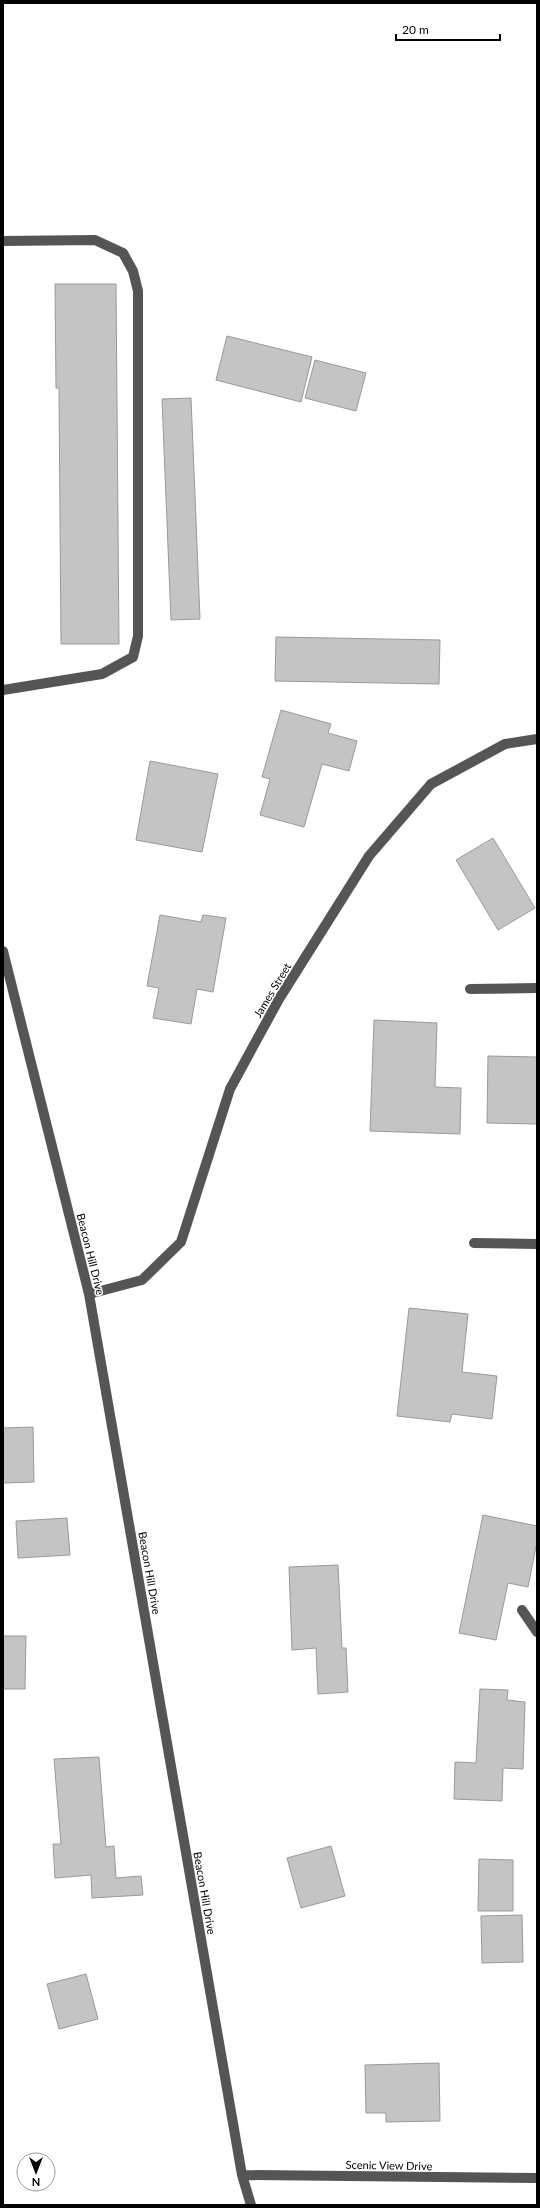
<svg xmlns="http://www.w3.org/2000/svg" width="540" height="2208" font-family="Lato,sans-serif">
<rect width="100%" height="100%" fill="#fff"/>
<path fill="#c4c4c4" stroke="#999" d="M 55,284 L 116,284 L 119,644 L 61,644 L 59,388 L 56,388 Z
M 227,336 L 312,357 L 301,402 L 216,380 Z
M 315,360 L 366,373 L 356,411 L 305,398 Z
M 191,398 L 200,619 L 171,620 L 162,399 Z
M 276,637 L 440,640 L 439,684 L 275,681 Z
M 281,710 L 331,724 L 328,733 L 357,741 L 349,771 L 322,764 L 304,827 L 260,815 L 270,779 L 262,777 Z
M 150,761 L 218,774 L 202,852 L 136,840 Z
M 493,838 L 535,908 L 498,930 L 456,860 Z
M 160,915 L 201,922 L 203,915 L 226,918 L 213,992 L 197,989 L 191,1024 L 153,1018 L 159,988 L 147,986 Z
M 374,1020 L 437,1023 L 435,1087 L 461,1088 L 460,1134 L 370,1131 Z
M 488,1056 L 537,1057 L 537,1124 L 487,1123 Z
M 409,1308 L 468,1314 L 462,1372 L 497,1376 L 492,1419 L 452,1414 L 450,1422 L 397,1416 Z
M 33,1427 L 34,1482 L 3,1483 L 3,1428 Z
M 483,1515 L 537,1526 L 537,1542 L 528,1587 L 508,1583 L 496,1640 L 459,1633 Z
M 67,1518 L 70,1555 L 18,1558 L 16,1521 Z
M 338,1565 L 342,1648 L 346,1648 L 348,1692 L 318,1694 L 316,1648 L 292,1650 L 289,1567 Z
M 3,1636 L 26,1636 L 25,1689 L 3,1689 Z
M 480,1689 L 508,1690 L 507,1700 L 525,1702 L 523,1769 L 503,1768 L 502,1801 L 454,1799 L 455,1762 L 476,1763 Z
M 99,1757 L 106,1847 L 114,1846 L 116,1878 L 141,1876 L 143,1895 L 92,1898 L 91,1875 L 55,1878 L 53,1844 L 61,1844 L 54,1759 Z
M 331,1846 L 345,1896 L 301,1908 L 287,1858 Z
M 479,1859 L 513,1860 L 513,1911 L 478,1911 Z
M 522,1915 L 523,1962 L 482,1963 L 481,1916 Z
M 86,1974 L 98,2019 L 59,2029 L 47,1984 Z
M 439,2063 L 440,2121 L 386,2122 L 386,2113 L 366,2113 L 365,2065 Z"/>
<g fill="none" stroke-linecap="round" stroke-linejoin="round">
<path stroke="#555" stroke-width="10" d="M 3,241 L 95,240 L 123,253 L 133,271 L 138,291 L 138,636 L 133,657 L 102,674 L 3,690
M 3,951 L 89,1294 L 242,2175 L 251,2205
M 470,989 L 537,988
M 474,1243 L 537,1244
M 89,1294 L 142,1280 L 181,1242 L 230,1089 L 279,999 L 369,856 L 431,784 L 505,744 L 537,739
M 522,1610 L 537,1632
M 242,2175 L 537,2178"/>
</g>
<g text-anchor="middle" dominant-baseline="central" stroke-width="3" stroke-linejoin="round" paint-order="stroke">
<g font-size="11" fill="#000" stroke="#fff">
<text transform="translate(272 990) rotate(-59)">James Street</text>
<text transform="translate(91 1254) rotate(76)">Beacon Hill Drive</text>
<text transform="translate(150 1573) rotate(80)">Beacon Hill Drive</text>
<text transform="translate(205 1893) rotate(80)">Beacon Hill Drive</text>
<text transform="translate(389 2165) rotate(1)">Scenic View Drive</text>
</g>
</g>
<rect width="540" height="2208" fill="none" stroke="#000000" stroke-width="8"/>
<g transform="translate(36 2172) rotate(180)"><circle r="19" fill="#ffffff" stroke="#999999"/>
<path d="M0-3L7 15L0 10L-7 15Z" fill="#000000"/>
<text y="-6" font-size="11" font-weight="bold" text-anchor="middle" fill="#000000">N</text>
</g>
<path d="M396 34v6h104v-6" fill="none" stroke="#000000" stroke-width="2"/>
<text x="402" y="34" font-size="12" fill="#000000" stroke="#ffffff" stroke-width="3" paint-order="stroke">20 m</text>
</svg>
